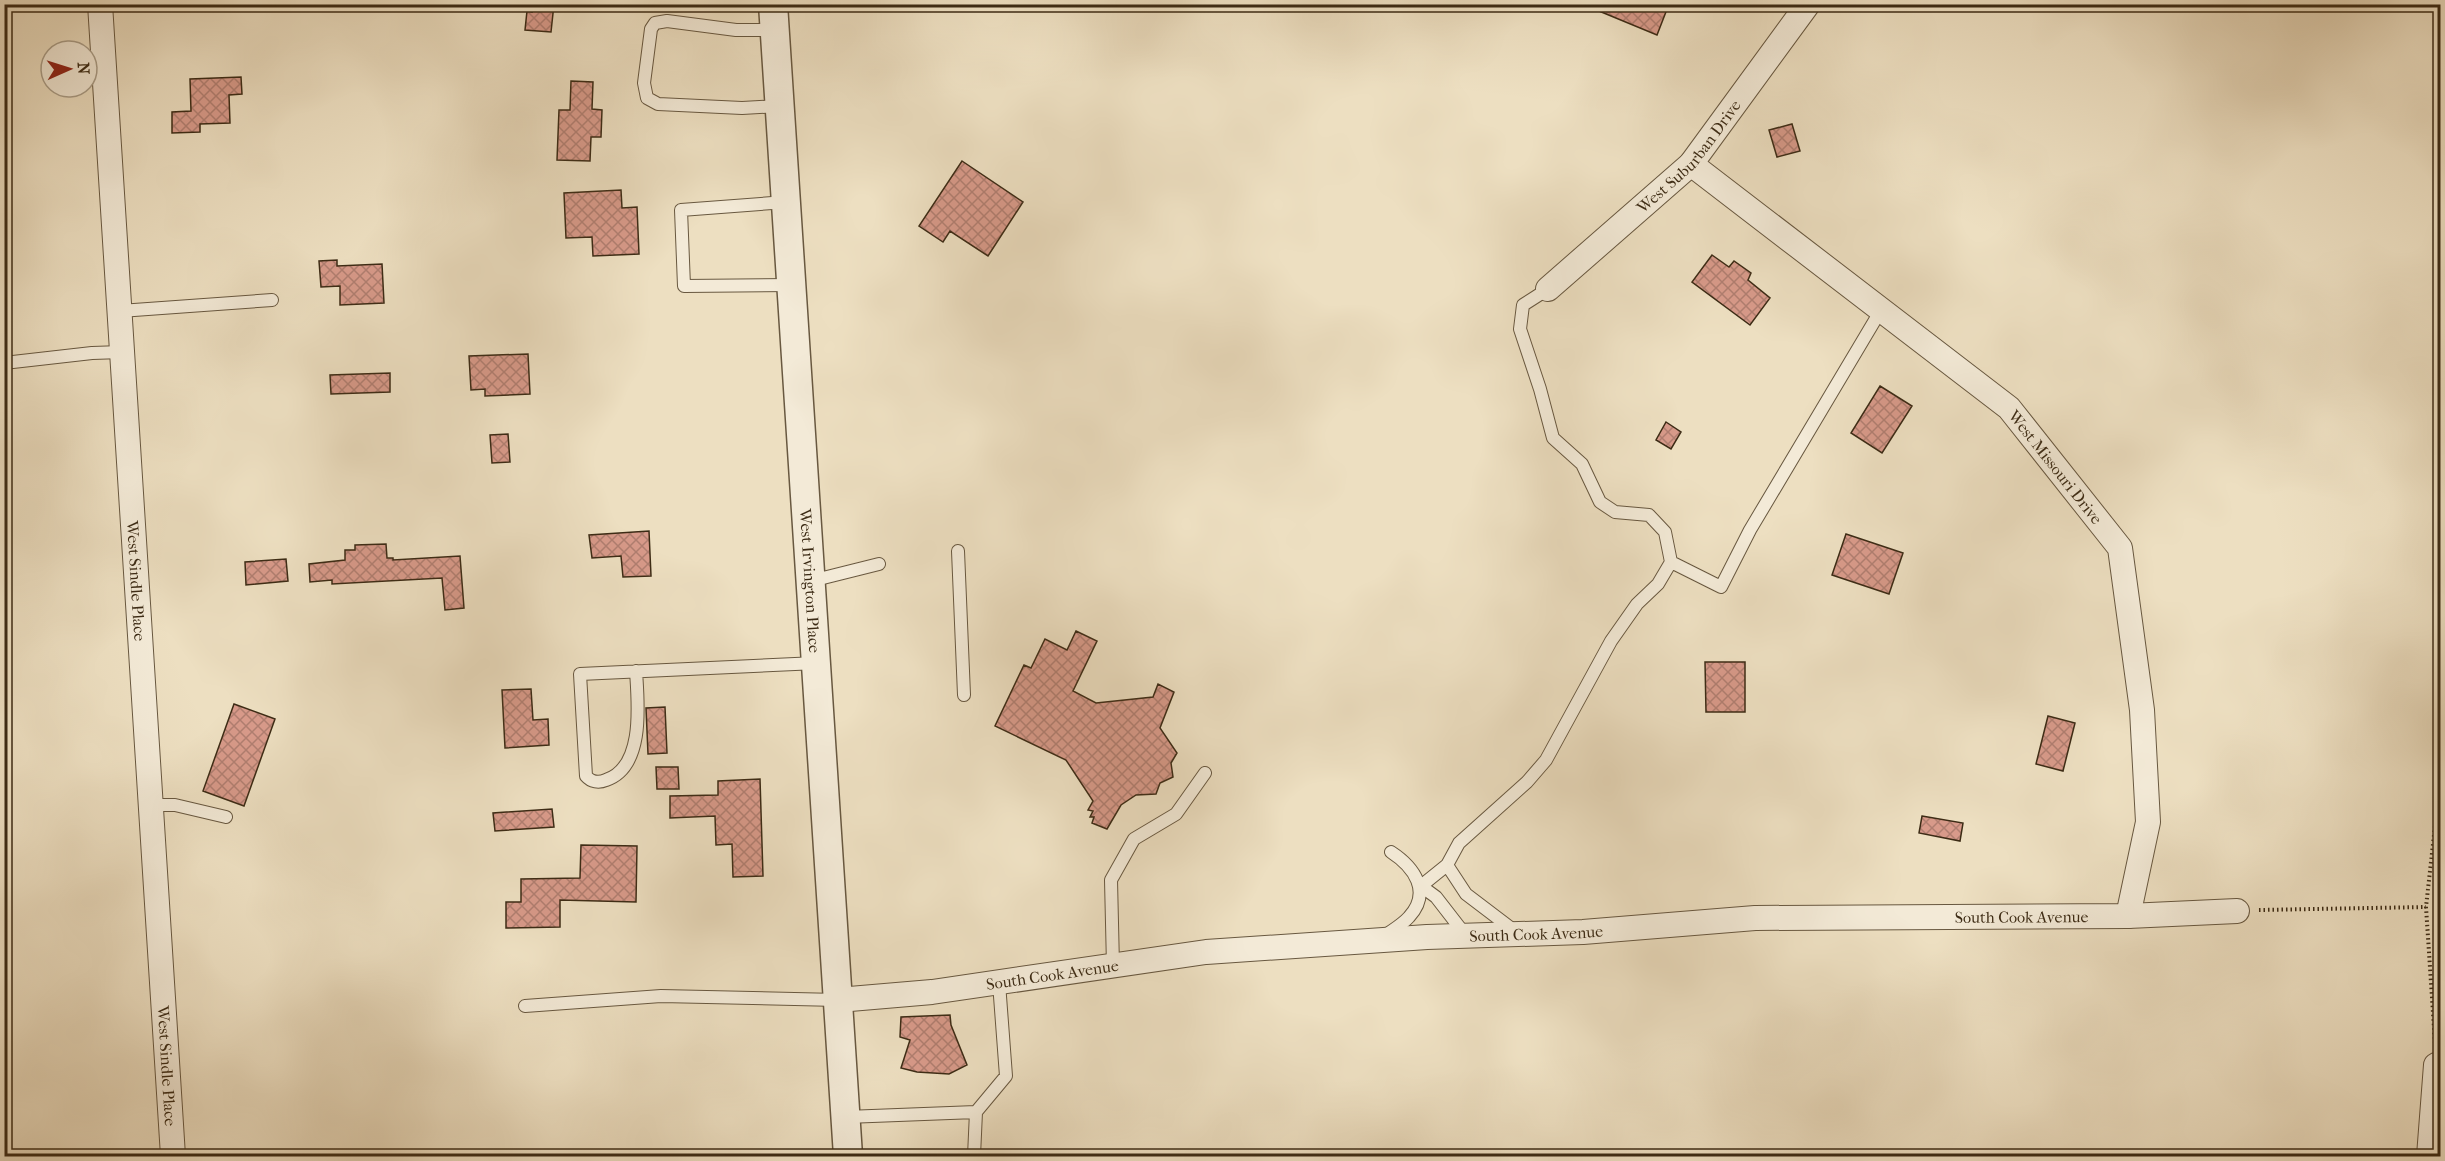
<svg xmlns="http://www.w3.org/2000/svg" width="2445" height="1161" font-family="'IM FELL French Canon',serif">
<defs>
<pattern id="building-cross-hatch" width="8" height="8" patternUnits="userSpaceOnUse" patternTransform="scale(1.5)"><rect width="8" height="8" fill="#d89a8a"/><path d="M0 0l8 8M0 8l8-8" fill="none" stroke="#b07e70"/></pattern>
</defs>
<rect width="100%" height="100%" fill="#eddfc1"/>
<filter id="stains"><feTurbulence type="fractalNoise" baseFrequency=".00333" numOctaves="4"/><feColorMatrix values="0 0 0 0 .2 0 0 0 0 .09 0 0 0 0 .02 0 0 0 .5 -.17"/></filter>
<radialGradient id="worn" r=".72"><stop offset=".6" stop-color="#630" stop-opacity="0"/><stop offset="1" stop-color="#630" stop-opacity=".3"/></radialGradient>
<path fill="url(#building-cross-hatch)" stroke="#3c2b15" stroke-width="1.5" d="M 532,4 L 554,4 L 551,32 L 525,30 L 527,11 L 532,12 Z
M 1582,4 L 1669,4 L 1657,35 Z
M 241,77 L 242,94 L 229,95 L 230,123 L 200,124 L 200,132 L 172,133 L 172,112 L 191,111 L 190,79 Z
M 571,81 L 593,82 L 592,109 L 602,110 L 601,137 L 591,137 L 590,161 L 557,160 L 559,110 L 570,110 Z
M 1792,124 L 1800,151 L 1777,157 L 1769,130 Z
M 962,161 L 1023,202 L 988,256 L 950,231 L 943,242 L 919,226 Z
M 621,190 L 622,208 L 637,207 L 639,254 L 593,256 L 592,237 L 566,238 L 564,193 Z
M 1712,255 L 1729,267 L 1734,261 L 1751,273 L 1748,280 L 1770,298 L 1750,325 L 1692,282 Z
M 337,260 L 337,266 L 382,264 L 384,303 L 340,305 L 340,286 L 321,287 L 319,261 Z
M 528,354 L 530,394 L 485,396 L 485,389 L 471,390 L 469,356 Z
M 390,373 L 390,392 L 331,394 L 330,375 Z
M 1880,386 L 1912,406 L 1882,453 L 1851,433 Z
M 1666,422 L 1681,432 L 1671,449 L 1656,440 Z
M 508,434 L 510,462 L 492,463 L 490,435 Z
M 649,531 L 651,576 L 623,577 L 621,556 L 592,558 L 589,535 Z
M 1846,534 L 1903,553 L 1889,594 L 1832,575 Z
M 386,544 L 387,558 L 393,558 L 393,560 L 460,556 L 464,608 L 445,610 L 442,578 L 332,584 L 332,580 L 310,582 L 309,564 L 345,560 L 345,550 L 355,550 L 355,545 Z
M 286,559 L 288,581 L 246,585 L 245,562 Z
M 1076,631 L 1097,641 L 1073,691 L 1096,703 L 1153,697 L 1158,684 L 1174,692 L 1160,728 L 1177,753 L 1171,763 L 1173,777 L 1160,783 L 1156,794 L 1136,795 L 1121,805 L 1107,829 L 1092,823 L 1094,817 L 1090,817 L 1093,811 L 1088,810 L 1093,801 L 1066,760 L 995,726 L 1024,665 L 1031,668 L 1045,639 L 1067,650 Z
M 1705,662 L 1745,662 L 1745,712 L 1706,712 Z
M 531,689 L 533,720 L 548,719 L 549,745 L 505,748 L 502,690 Z
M 234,704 L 275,719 L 244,806 L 203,791 Z
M 665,707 L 667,753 L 648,754 L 646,708 Z
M 2048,716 L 2075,723 L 2063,771 L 2036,764 Z
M 656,767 L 678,767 L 679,789 L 657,789 Z
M 760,779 L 763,876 L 733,877 L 732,844 L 716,845 L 715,816 L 670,818 L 670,796 L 718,795 L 718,781 Z
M 552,809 L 554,827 L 495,831 L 493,813 Z
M 1922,816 L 1963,823 L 1960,841 L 1919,833 Z
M 581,845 L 637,846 L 636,902 L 560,900 L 560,927 L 506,928 L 506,902 L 521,902 L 521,879 L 580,878 Z
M 950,1015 L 951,1025 L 967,1065 L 949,1074 L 917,1072 L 901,1068 L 910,1040 L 900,1037 L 901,1017 Z"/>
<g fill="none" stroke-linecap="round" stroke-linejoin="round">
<defs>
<path id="service" d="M 775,30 L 736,30 L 667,21 L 655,23 L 651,29 L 644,83 L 647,98 L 658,104 L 742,108 L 780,106
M 786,202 L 681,210 L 684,286 L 792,285
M 1548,289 L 1523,305 L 1520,329 L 1540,389 L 1553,438 L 1582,464 L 1600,502 L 1615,512 L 1649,515 L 1665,532 L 1671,562
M 120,311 L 272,300
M 4,363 L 92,353 L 122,352
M 958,551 L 964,695
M 811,581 L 879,564
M 636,671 C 638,703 645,767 606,780 C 599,783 591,782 586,776 L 580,674 L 817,663
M 151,805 L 175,805 L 226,817
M 1447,865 L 1459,843 L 1527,782 L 1546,760 L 1611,641 L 1637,604 L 1658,584 L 1671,562 L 1721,587 L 1750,530 L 1881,310
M 1383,937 C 1391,931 1402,925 1409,917 C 1432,892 1414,867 1391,852
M 1467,937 L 1436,897 L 1421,886 L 1447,865 L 1466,894 L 1516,932
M 1113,966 L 1111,880 L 1134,839 L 1176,814 L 1205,773
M 525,1006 L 661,996 L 838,1000
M 846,1117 L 976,1112
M 974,1156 L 976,1112 L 1006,1076 L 999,983"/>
<g id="minor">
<path id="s1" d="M 100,4 L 173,1156"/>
<path id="s2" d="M 1691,164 L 2009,408 L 2120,548 L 2142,710 L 2148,822 L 2128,916"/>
<path id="s3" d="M 1548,289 L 1691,164 L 1808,4"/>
<path id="s4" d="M 838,1000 L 932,992 L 1206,952 L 1427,937 L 1583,932 L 1755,918 L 2128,916 L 2237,911"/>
<path d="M 2429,1156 L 2436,1065"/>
</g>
<g id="tertiary">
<path id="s5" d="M 773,4 L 848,1156"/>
</g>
</defs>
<use href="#service" stroke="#685840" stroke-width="14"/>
<use href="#minor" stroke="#685840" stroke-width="26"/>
<use href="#tertiary" stroke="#685840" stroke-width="31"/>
<path stroke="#3c2b15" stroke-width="4" stroke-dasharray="1.5 3" stroke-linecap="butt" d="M 2259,910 L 2426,907
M 2435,1043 L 2426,907 L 2440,781"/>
<use href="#service" stroke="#f3ead7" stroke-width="12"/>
<use href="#minor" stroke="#f3ead7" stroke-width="24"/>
<use href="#tertiary" stroke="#f3ead7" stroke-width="28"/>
</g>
<g text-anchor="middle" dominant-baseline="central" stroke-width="4.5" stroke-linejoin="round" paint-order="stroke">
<g font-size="16" fill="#3c2b15" stroke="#f3ead7">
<text stroke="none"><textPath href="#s3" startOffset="194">West Suburban Drive</textPath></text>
<text stroke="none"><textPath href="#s2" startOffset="476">West Missouri Drive</textPath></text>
<text stroke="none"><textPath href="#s1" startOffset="578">West Sindle Place</textPath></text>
<text stroke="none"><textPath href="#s5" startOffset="578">West Irvington Place</textPath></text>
<text stroke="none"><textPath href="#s4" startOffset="1188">South Cook Avenue</textPath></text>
<text stroke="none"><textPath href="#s4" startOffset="702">South Cook Avenue</textPath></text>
<text stroke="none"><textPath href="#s4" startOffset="216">South Cook Avenue</textPath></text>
<text stroke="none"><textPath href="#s1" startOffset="1064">West Sindle Place</textPath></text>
</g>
</g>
<rect width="2445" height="1161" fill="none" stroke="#eddfc1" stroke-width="24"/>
<rect x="6" y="6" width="2433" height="1149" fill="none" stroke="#3c2b15" stroke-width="3"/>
<rect x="12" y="12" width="2421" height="1137" fill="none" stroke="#3c2b15" stroke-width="1.5"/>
<g transform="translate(69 69) rotate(87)"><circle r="28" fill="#f3ead7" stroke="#aa9e89" stroke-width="1.5"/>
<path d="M0-4.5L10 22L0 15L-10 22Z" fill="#8f2418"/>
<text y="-9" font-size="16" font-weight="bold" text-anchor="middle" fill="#3c2b15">N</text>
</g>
<rect width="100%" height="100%" filter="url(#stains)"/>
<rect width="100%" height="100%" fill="url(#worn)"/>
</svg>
